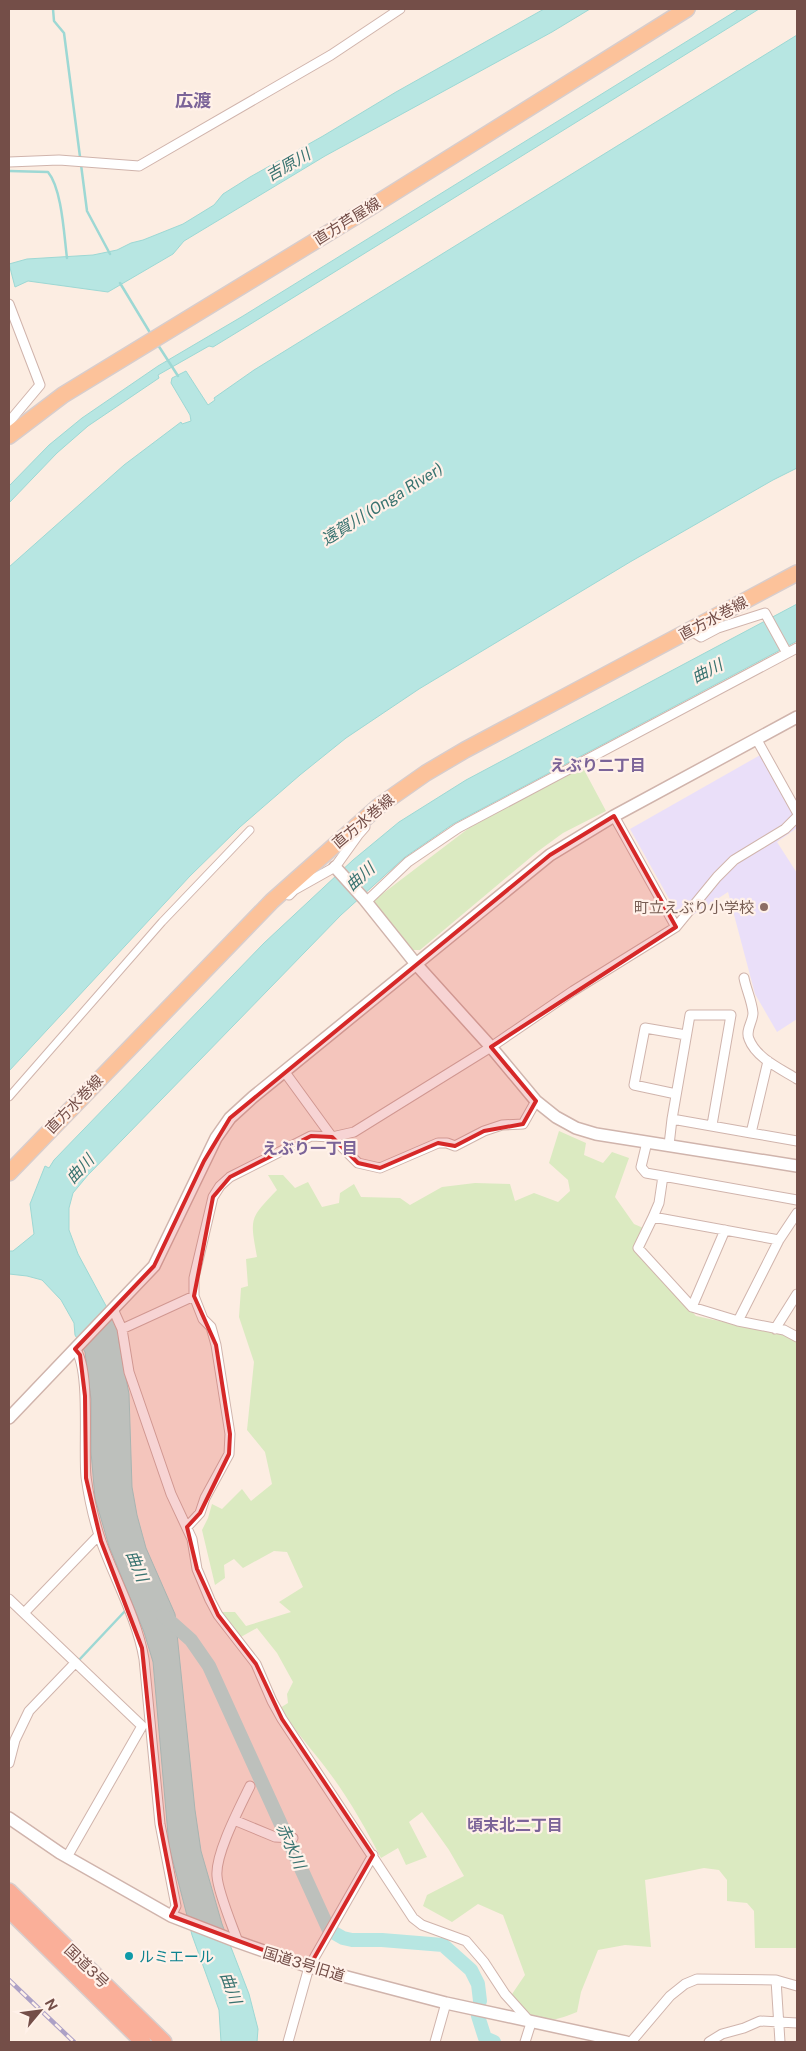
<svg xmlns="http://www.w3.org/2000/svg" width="806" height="2051" font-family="'Public Sans','Noto Sans JP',sans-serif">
<rect width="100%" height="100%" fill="#fcede2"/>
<path fill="#eadff9" d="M 762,754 L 797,821 L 797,828 L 777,842 L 797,873 L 797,1019 L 777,1032 L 755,994 L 728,892 L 682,922 L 630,829 Z"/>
<path fill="#dbeac1" d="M 582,766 L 606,811 L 563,833 L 537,852 L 420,950 L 412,950 L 373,901 L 469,828 Z
M 559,1131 L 586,1143 L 584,1155 L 603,1163 L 612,1152 L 629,1158 L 615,1197 L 634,1224 L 650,1231 L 641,1257 L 696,1316 L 781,1334 L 797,1342 L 797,1948 L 755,1948 L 754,1911 L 747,1903 L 727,1901 L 727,1880 L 719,1870 L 704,1868 L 645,1880 L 651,1947 L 625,1945 L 598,1950 L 581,1992 L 577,2012 C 541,2026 537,2024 510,1997 L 525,1975 L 503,1915 L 478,1904 L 452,1922 L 423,1906 L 427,1895 L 464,1876 L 449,1850 L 422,1812 L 409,1822 L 427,1857 L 406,1865 L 398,1848 L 381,1858 C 364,1825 345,1792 322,1763 C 308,1745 293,1728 280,1708 L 288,1703 L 287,1694 L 293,1682 L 277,1653 L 257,1628 L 239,1638 L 221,1612 L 235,1612 L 246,1626 L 291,1612 L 279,1602 L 303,1587 L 287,1552 L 274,1551 L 243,1568 L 234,1559 L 224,1565 L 225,1578 L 215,1585 L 202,1530 L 208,1518 L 212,1504 L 222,1509 L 242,1489 L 251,1501 L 272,1484 L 265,1452 L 247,1430 L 254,1362 L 239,1317 L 241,1288 L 248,1286 L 246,1259 L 257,1257 C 250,1218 249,1219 277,1190 L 268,1175 L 283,1175 L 295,1188 L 308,1182 L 322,1207 L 339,1203 L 340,1193 L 354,1184 L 361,1197 L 400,1198 L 410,1205 L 442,1187 L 475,1183 L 510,1184 L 515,1201 L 534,1193 L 558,1202 L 570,1191 L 568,1180 L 549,1163 Z"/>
<path fill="#b7e6e2" stroke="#9dd8d4" d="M 544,9 L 590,9 L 552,32 L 325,156 L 184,241 L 173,254 L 108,292 L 28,281 L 15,287 L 9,264 L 27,259 L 93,255 L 117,250 L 131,243 L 143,240 L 183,224 L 214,205 L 223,194 L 250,177 L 323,136 L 396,92 Z
M 739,9 L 759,9 L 249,325 L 213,347 L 209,346 L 158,375 L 159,378 L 88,426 L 57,453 L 9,503 L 9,486 L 49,445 L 82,418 L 158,366 L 243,316 Z
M 797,35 L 797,468 L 773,480 L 630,562 L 419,689 L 346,738 L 300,775 L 240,827 L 190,876 L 9,1071 L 9,567 L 124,465 L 181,422 L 182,424 L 191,421 L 190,415 L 171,383 L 172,378 L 186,371 L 208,405 L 215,400 L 214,398 L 254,370 Z
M 797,604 L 797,641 L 453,824 L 405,857 L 341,915 L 88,1175 L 73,1193 L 69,1208 L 69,1230 L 78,1254 L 118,1328 L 119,1342 L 129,1394 L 132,1487 L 137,1515 L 146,1548 L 175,1614 L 195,1810 L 201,1851 L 222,1924 L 249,1994 L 258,2029 L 257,2042 L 221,2042 L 219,2010 L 192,1935 L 169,1846 L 153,1662 L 144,1632 L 109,1546 L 95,1498 L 91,1452 L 91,1399 L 85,1352 L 75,1335 L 74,1323 L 61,1300 L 42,1280 L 27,1276 L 9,1274 L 9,1251 L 13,1251 L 34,1234 L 30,1204 L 45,1166 L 49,1168 L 54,1160 L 264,943 L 353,860 L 399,822 L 466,780 Z"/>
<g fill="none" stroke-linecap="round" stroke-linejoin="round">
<path stroke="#9dd8d4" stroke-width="2.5" d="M 53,9 L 54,21 L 64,33 L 87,211 L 110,254
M 9,171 L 48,172 C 62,189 64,235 67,258
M 120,283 L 152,336
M 158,345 L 178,376
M 79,1660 L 126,1610
M 9,1739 L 9,1738"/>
<path stroke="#b7e6e2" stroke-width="14" d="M 163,1615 L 191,1640 L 209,1666 L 329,1930 L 343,1938 L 352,1940 L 382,1940 L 443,1945 L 471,1970 L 478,1984 L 480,2001
M 478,2016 L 485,2038 L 494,2042"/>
<defs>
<path id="pedestrian" d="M 9,1097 L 162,922 L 250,830"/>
<path id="minor" d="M 9,162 L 59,160 L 139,166 L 331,55 L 400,9
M 9,304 L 40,385 L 9,422
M 690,630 L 701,637 L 718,628 L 765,613 L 787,653
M 757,740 L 797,812
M 614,816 L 676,927
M 289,895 L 294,890 L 335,867 L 358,835 L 365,827
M 366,902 L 408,862 L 458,828 L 797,648
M 744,978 C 746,989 752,1001 753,1013 C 753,1022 745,1030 749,1039 C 756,1058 781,1069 797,1079
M 768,1061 L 751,1133 L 797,1141
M 284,1071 L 332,1137 L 358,1163 L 380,1168 L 438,1143 L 447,1143 L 455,1146 L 484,1131 L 502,1125 L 523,1124 L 536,1101
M 676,1094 L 634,1085 L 645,1028 L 686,1035
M 672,1119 L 751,1133
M 647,1142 L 641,1167 L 646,1173 L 797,1200
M 669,1145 L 672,1119 L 690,1015 L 731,1015 L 712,1125
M 653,1217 L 659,1203 L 663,1176
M 779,1240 L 653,1217 L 638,1248 L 692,1307 L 738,1321 L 784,1330 L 797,1337
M 692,1307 L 725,1230
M 113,1309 L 122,1329 L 129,1372 L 171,1494 L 192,1539 L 197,1569 L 210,1600 L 218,1615 L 256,1664 L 272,1701 L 282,1719 L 413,1918 L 422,1925 L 466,1941 L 484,1962 L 505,1994 L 531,2023 L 525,2042
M 738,1321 L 779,1240 L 797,1213
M 122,1329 L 194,1296
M 775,1329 L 797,1294
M 75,1349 C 91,1368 83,1449 86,1477 C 89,1498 94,1521 101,1541 C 115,1580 137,1618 144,1659 L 160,1824 L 176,1906 L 171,1916
M 187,1527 L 200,1513 L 205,1498 L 229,1454 L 230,1434 L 216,1345 L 211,1327 L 203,1319 L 194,1296 L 194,1278 L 213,1197 L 220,1186 L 230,1177 L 311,1136 L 332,1137 L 354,1132 L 491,1047 L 573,991 L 676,927 L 717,877 L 734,860 L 785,829 L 797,817
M 9,1599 L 142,1726 L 67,1857
M 24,1613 L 99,1535
M 9,1763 L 15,1740 L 29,1711 L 75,1663
M 234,1820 L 275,1837 L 293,1838
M 238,1942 C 232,1925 218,1892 217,1876 C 215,1854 240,1807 250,1786
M 776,1980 L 780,2042
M 288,2042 L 309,1967 L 373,1855
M 435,2042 L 446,2003
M 631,2042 L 670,1996 L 685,1984 L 697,1979 L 776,1980 L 797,1986
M 709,2042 L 722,2034 L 744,2028 L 760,2021 L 797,2023"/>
<path id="tertiary" d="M 335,867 L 364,899 L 416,964 L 491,1047 L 536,1101 L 556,1117 L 576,1128 L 596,1134 L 797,1166
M 9,1418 L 154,1266 L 216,1138 L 230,1118 L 253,1097 L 550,855 L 614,816 L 797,717
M 9,1818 L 60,1853 L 171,1916 L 238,1942 L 309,1967 L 446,2003 L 626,2042"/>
<path id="primary" d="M 9,436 L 63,395 L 366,210 L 687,9
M 9,1173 L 272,901 L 379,806 L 426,773 L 465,750 L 797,573"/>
<path id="trunk" d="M 9,1891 L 164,2042
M 9,1910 L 143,2042"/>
</defs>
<use href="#pedestrian" stroke="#d0b4ac" stroke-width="9"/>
<use href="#minor" stroke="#d0b4ac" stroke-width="11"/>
<use href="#tertiary" stroke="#d0b4ac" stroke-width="14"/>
<use href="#primary" stroke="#d8cdcc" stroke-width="18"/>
<use href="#trunk" stroke="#d8cdcc" stroke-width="18"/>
<use href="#pedestrian" stroke="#fff" stroke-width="7"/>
<use href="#minor" stroke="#fff" stroke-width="9"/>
<use href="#tertiary" stroke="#fff" stroke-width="11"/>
<use href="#primary" stroke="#fcc29a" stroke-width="15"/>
<use href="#trunk" stroke="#faaf99" stroke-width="15"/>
<defs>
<path id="rail" d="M 9,1980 L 74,2042"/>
</defs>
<use href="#rail" stroke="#ada1c6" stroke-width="4.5"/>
<use href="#rail" stroke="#fff1e9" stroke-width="2.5" stroke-dasharray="8" stroke-linecap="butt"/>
</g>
<path fill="#d62828" fill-opacity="0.2" stroke="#d62828" stroke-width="4" stroke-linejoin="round" d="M 614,816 L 676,927 L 491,1047 L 536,1101 L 523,1124 L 484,1131 L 455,1146 L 438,1143 L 380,1168 L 358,1163 L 332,1137 L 311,1136 L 230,1177 L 213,1197 L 194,1296 L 216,1345 L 230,1434 L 229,1454 L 200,1513 L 187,1527 L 197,1569 L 218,1615 L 256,1664 L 282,1719 L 373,1855 L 309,1967 L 171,1916 L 176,1906 L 160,1824 L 142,1648 L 101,1541 L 86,1478 L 85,1396 L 80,1355 L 75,1349 L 154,1266 L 204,1161 L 230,1118 L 550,855 Z"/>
<circle fill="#8d6e63" stroke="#fff1e9" stroke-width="2" cx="764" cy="907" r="5"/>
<circle fill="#0f9aa8" stroke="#fff1e9" stroke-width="2" cx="129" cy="1956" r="5"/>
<g text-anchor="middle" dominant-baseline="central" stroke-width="4.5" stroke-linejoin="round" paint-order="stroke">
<g font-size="15" fill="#744e48" stroke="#fff1e9">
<text transform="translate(347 221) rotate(-32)">直方芦屋線</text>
<text transform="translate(713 618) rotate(-28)">直方水巻線</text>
<text transform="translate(363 821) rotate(-40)">直方水巻線</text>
<text transform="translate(74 1104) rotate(-46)">直方水巻線</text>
<text transform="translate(304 1964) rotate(17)">国道3号旧道</text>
<text transform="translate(87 1966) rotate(44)">国道3号</text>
</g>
<g font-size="15" fill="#785e54" stroke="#fff1e9" text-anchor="end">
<text x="754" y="907">町立えぶり小学校</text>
</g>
<g font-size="15" fill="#0d838f" stroke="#fff1e9" text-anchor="start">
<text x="139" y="1956">ルミエール</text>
</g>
<g font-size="16" font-style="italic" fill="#397370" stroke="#fff1e9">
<text transform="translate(288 165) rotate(-30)">吉原川</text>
<text transform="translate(382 504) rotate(-32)">遠賀川 (Onga River)</text>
<text transform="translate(707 671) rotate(-27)">曲川</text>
<text transform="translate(360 877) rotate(-42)">曲川</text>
<text transform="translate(80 1169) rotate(-47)">曲川</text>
<text transform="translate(137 1566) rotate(68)">曲川</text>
<text transform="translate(291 1846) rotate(66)">赤水川</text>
<text transform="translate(231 1988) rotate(70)">曲川</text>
</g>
<g font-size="16" font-weight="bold" fill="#7b6498" stroke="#fff1e9">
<text x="598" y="765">えぶり二丁目</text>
<text x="310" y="1148">えぶり一丁目</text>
<text x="515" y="1825">頃末北二丁目</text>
</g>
<g font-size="18" font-weight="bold" fill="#7b6498" stroke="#fff1e9">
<text x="193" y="100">広渡</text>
</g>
</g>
<rect width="806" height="2051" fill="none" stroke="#744e48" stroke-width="20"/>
<g transform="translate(40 2011) rotate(61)" stroke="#fff1e9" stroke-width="4" paint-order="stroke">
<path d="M0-4L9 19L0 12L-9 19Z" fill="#744e48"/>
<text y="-8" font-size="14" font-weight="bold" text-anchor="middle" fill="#744e48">N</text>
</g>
</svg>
